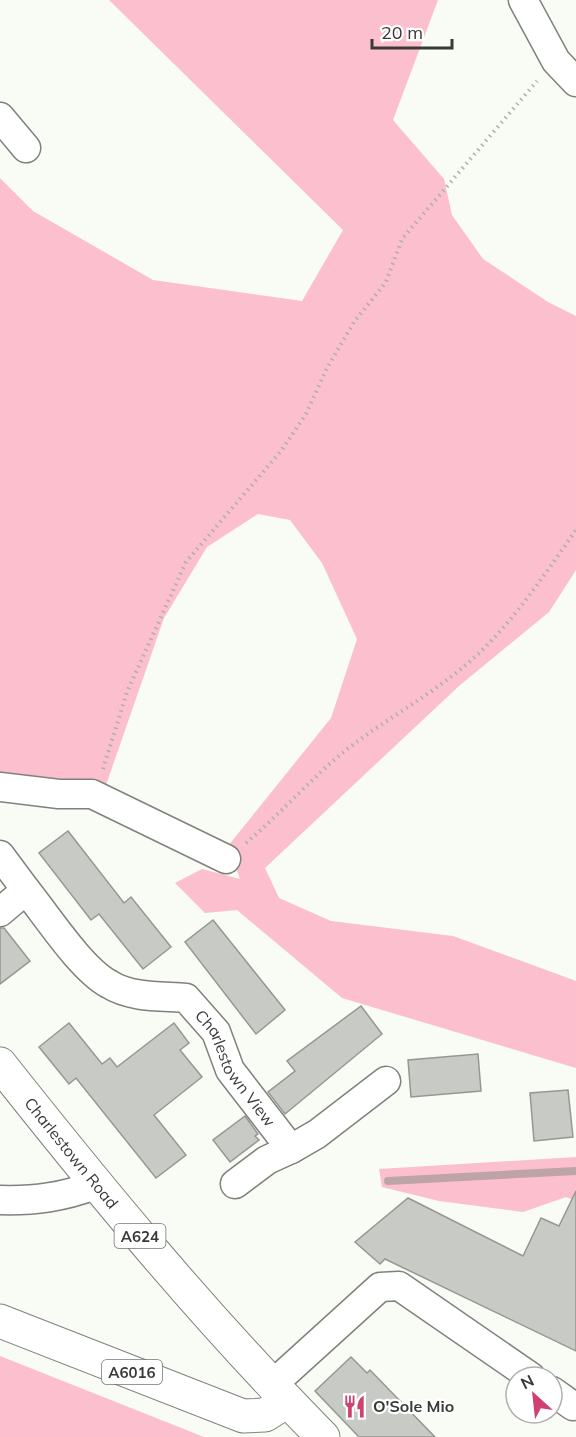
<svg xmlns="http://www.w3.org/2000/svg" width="576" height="1437" font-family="Mulish,sans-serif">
<rect width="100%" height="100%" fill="#f9fbf5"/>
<path fill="#fcbfcd" d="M 109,0 L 438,0 L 393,120 L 444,179 L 452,215 L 483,259 L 548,302 L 576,316 L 576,570 L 549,612 L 459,686 L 265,868 L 279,898 L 331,921 L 453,936 L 576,981 L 576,1068 L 342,998 L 237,910 L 205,913 L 175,883 L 202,869 L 240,879 L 228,846 L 331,718 L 357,639 L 322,563 L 290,520 L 258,514 L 207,547 L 164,618 L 105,788 L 0,780 L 0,178 L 33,211 L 153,280 L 302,301 L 343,230 Z
M 576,1157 L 576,1201 L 566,1197 L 523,1212 L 439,1201 L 382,1187 L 379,1169 Z
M 0,1356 L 204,1437 L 0,1437 Z"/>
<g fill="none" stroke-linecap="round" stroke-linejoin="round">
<path stroke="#bca4a8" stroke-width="8" d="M 388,1181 L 576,1171"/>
</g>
<path fill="#c8cbc5" stroke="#959892" stroke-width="1.5" d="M 68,831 L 124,903 L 131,897 L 171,947 L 143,969 L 99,914 L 91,920 L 39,853 Z
M 213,920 L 285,1010 L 256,1034 L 185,942 Z
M 0,928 L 4,928 L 30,961 L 0,984 Z
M 361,1006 L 382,1034 L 285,1114 L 268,1092 L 295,1071 L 287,1061 Z
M 69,1023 L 102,1064 L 110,1058 L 117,1067 L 174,1023 L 189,1043 L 180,1050 L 202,1077 L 154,1115 L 186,1155 L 156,1178 L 76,1078 L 69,1084 L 39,1047 Z
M 478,1054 L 481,1091 L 411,1097 L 408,1060 Z
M 568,1090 L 573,1137 L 534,1141 L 530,1093 Z
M 245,1116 L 258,1134 L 255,1136 L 259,1140 L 230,1162 L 213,1140 Z
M 576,1191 L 576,1351 L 385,1259 L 380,1264 L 355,1242 L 408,1198 L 523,1256 L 541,1218 L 559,1226 Z
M 351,1357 L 367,1373 L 370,1370 L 435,1437 L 359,1437 L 315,1391 Z"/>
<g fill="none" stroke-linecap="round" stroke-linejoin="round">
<defs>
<g id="minor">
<path d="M 523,0 L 556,61 L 576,82"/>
<path d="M 0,117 L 26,148"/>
<path d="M 0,787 L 59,794 L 92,794 L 226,859"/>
<path d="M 0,855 L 26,890"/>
<path id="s1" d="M 0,912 L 26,890 C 47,916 81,969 109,984 C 131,998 161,996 186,998 L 216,1032 L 230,1070 L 291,1149 L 317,1134 L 386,1081"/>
<path d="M 235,1184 L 267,1160 L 291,1149"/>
<path d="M 0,1200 C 35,1201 63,1197 95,1185"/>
<path d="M 272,1385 L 380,1287 L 399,1286 L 531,1377"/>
<path d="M 552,1391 L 573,1406"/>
</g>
<g id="major">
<path id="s2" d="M 0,1064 C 102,1193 207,1320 323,1437"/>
<path d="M 0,1321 L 243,1416 L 265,1415 L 287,1401"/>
</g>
</defs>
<use href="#minor" stroke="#7f827c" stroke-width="31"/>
<use href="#major" stroke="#7f827c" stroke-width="35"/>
<path stroke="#adafaa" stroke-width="4" stroke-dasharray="1.5 4.5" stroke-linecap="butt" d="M 103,769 L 127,692 L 186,562 L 281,451 L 306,414 L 327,368 L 354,322 L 386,282 L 402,239 L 537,81
M 246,843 C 279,815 307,783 340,755 C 375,726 416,704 452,676 C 504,637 539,582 576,530"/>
<use href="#minor" stroke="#fff" stroke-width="28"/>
<use href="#major" stroke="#fff" stroke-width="33"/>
</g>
<defs>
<symbol id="restaurant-bare" viewBox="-9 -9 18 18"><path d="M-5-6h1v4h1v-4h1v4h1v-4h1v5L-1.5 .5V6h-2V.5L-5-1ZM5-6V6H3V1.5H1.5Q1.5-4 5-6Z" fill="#ce4171" stroke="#fff" stroke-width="2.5" paint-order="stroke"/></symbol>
</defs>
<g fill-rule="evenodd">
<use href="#restaurant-bare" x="338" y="1390" width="33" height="33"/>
</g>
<g text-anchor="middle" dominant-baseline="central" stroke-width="4.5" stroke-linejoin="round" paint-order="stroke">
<g fill="#fff" stroke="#747574" stroke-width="1.5">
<rect x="114.5" y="1224" width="51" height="24" rx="4.5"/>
<rect x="102" y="1360" width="60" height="24" rx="4.5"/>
</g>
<g font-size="15" font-weight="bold" fill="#393a38">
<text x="140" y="1236">A624</text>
<text x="132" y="1372">A6016</text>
</g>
<g font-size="16" fill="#393a38" stroke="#fff">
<text stroke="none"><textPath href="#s1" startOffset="326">Charlestown View</textPath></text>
<text stroke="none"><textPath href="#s2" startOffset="114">Charlestown Road</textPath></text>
</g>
<g font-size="16" font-weight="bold" fill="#393a38" stroke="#fff" text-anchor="start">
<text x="373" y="1406">O'Sole Mio</text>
</g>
</g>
<g transform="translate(534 1395) rotate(333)"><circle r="28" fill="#ffffff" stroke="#b0b0af" stroke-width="1.5"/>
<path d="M0-4.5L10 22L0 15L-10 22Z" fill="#ce4171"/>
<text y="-9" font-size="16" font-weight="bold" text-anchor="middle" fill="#393a38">N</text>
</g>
<path d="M372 39v9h80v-9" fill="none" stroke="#393a38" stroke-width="3"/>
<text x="381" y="39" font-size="18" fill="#393a38" stroke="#ffffff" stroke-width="4.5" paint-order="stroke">20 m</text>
</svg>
